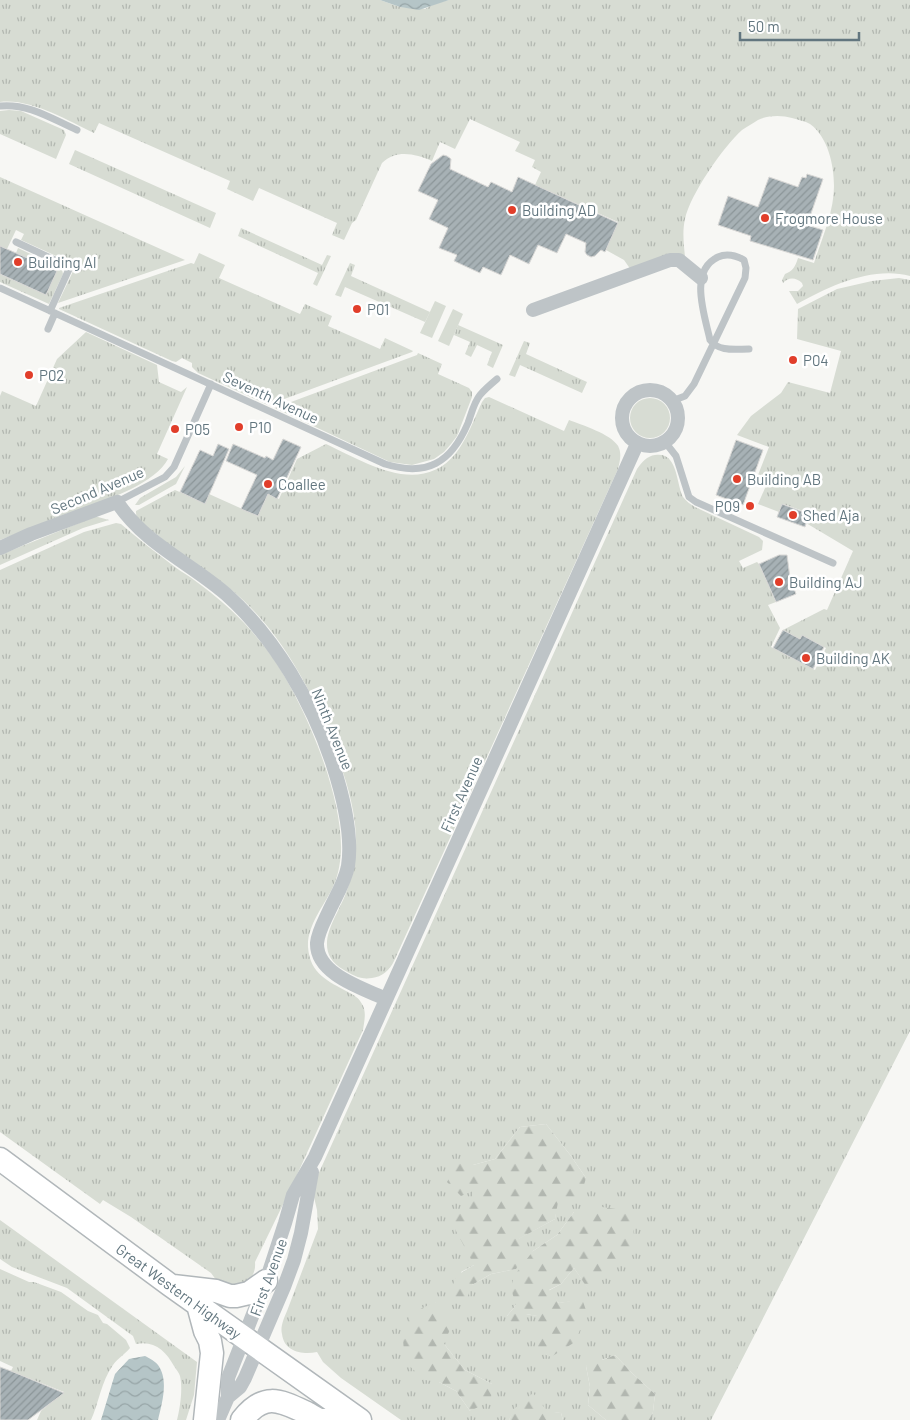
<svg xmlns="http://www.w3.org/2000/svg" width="910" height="1420" font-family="Barlow,sans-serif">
<defs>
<pattern id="grass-tufts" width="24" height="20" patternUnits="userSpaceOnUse" patternTransform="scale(1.25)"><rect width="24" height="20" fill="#d7dcd3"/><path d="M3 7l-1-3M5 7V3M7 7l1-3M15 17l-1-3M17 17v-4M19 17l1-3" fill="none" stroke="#b2b7b0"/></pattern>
<pattern id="forest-firs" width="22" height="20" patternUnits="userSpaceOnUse" patternTransform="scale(1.25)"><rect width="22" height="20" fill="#d7dcd3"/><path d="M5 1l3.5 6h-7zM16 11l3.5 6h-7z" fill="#b2b7b0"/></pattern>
<pattern id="water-waves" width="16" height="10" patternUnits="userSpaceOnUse" patternTransform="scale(1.25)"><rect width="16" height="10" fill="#b5c5c7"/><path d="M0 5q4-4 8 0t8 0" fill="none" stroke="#97a5a7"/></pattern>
<pattern id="building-hatch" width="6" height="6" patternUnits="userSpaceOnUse" patternTransform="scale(1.25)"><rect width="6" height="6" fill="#a7b1b5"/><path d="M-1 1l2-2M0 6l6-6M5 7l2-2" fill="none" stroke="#8b9598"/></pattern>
</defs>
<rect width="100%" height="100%" fill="#f7f7f4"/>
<path fill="url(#grass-tufts)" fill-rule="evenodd" d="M 0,0 L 380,0 L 400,7 L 425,9 L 436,3 L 449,0 L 910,0 L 910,276 C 872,266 830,286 797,304 L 789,291 L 798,291 L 803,286 L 802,283 C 796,277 788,277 783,283 L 782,280 L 785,274 C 793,271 795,267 798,258 L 814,263 C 822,238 834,212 834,186 C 834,165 828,137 810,124 C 805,121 798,120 792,118 C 782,115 768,115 758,120 C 753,123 747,127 742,130 C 723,147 690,195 685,219 C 682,232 684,245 685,257 L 631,270 L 624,260 L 606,250 L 618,222 L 535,185 L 541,172 L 532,167 L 535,160 L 515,151 L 520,142 L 470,119 L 455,149 L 440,142 L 432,161 C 415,154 397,149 382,163 L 356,220 L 352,223 L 344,240 L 332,235 L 337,223 L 259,188 L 253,201 L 227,189 L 230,181 L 99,123 L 94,133 C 67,120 30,98 0,102 Z
M 9,110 L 21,111 L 64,130 L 66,135 L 56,159 L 0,134 L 0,111 Z
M 75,150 L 216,213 L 210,228 L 69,164 Z
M 0,177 L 185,260 L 58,303 L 76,265 L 21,240 L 24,234 L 16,230 L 7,249 L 0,246 Z
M 241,228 L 322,265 L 327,255 L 331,256 L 317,286 L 313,284 L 318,273 L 238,236 Z
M 18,248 L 58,267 L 62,270 L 63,274 L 49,304 L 0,282 L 0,274 L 46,295 L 57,271 L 16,253 Z
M 199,253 L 225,265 L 219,278 L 300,314 L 305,304 L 332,316 L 328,326 L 380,349 L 385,338 L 413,351 L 412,352 L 268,405 L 198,373 L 192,367 L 192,363 L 182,358 L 176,362 L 172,361 L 59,309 L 59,308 L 191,263 L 194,264 Z
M 350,263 L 355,265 L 351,276 L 430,312 L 425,322 L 345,287 L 341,297 L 335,295 Z
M 899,278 L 910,280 L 910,1031 L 711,1420 L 652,1420 L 655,1394 L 632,1373 L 615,1355 L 586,1366 L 590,1387 L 588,1405 L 606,1420 L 563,1420 L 561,1413 L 515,1409 L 509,1420 L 401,1420 L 341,1378 L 323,1362 L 317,1352 C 303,1355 284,1352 282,1334 C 280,1327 284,1318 287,1311 L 318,1229 L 317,1210 L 313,1193 L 317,1177 L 637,469 C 642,462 647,456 655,455 C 678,451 676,483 683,497 C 686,501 690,504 695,507 L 759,537 L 763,541 L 762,550 L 739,561 L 743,568 L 757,562 L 759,564 L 776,602 L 768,605 L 780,628 L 771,647 L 815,670 L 826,648 L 802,635 L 800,639 L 783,630 L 824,609 L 827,610 L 853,551 L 806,523 L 809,513 L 783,504 L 779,512 L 758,504 L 769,479 L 758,475 L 769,447 L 737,435 L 751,416 L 781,393 L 788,382 L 830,393 L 841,351 L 797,339 L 798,309 L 837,289 L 872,281 ZM 546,1124 L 571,1156 L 586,1178 L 557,1202 L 555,1219 L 516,1240 L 516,1269 L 491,1274 L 472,1285 L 461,1272 L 474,1265 L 473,1165 L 495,1159 L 520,1127 ZM 574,1212 L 590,1291 L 574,1268 L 561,1284 L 548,1291 L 559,1303 L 582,1300 L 538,1316 L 526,1314 L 507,1316 L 516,1305 L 533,1251 L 557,1235 ZM 435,1302 L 444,1344 L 465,1370 L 492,1384 L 470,1411 L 456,1391 L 439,1382 Z
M 458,325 L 503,345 L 493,368 L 487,365 L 492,352 L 477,345 L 471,357 L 465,354 L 470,342 L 454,335 Z
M 86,332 L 157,365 L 159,382 L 181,392 L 187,387 L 157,454 L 168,459 C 153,488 88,506 57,517 C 38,525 19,533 0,540 L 0,396 L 2,391 L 36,406 L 57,359 Z
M 524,341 L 530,343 L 526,354 L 587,382 L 582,393 L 520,365 L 515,377 L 509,375 Z
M 418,353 L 442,364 L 438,374 L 469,388 L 472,392 L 472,397 L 457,436 L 451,444 L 444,452 L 434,459 L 412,465 L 390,462 L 275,408 L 417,355 Z
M 489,397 L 564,431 L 569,420 C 582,425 611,434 618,446 C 622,453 620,461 618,469 L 394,961 C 390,970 382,977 372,978 C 361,980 352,975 344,970 C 308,949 339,916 347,890 C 352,876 356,860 356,845 C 357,820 349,788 340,764 C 317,699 283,631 228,587 C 204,569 178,553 155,533 C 150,529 142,524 138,518 C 136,516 136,514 136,511 L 175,490 L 205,503 L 209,494 L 258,516 L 268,494 L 279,499 L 297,459 L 326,444 C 365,462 420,498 456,453 C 467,439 474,419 482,402 L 485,398 Z
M 185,466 L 176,484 L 139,505 L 135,505 L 140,498 L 176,477 Z
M 94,517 L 98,517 L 109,520 L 83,528 L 0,565 L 0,555 Z
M 116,523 L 121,524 C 137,538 154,551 171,564 C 177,569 184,573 190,577 C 204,587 218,598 231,610 C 246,624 261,641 273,658 C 305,705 343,795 341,852 C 340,865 338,877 332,889 C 323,907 307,926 308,947 C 310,974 328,981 348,992 C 354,995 359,998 362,1004 C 367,1012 364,1022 363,1030 L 291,1188 L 255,1262 C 256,1273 251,1279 243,1286 L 219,1284 L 211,1273 L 131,1217 L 103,1200 L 100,1204 L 0,1132 L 0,570 L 84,532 Z
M 0,1220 L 197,1362 L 194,1395 L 186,1420 L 177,1420 C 180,1408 183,1389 180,1376 C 179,1373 176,1369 174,1366 C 166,1351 154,1340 136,1344 L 133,1336 L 67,1288 L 12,1267 L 0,1259 Z
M 0,1269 L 29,1282 L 34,1282 L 61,1292 L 88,1311 L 98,1315 L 103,1323 L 107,1324 L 126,1340 L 130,1348 C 125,1354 118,1358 113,1365 C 101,1382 99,1402 91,1420 L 37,1420 L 41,1411 L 64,1392 L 11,1371 L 13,1367 L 0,1361 Z"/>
<path fill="url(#forest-firs)" d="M 546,1124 L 571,1156 L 586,1178 L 579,1202 L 558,1202 L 555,1219 L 517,1240 L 526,1254 L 516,1269 L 491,1274 L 472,1285 L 466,1301 L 452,1300 C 453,1276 454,1277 474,1265 L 455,1229 L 451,1214 L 472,1202 L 473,1191 L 461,1196 L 447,1182 L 459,1161 L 473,1165 L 495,1159 L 520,1127 Z
M 602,1207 L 630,1211 L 636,1247 L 615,1262 L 605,1261 L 605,1274 L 590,1292 L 574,1268 L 561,1284 L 549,1290 L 559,1303 L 582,1299 L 587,1313 L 575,1342 L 551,1357 L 536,1351 L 534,1329 L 537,1316 L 526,1314 L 523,1326 L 514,1327 L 507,1316 L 516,1305 L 512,1292 L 513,1277 L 533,1251 L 557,1235 L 574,1212 Z
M 435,1302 L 453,1322 L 444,1344 L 465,1370 L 492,1384 L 491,1401 L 470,1411 L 456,1391 L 439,1382 L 425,1380 L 405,1362 L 403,1340 L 410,1314 Z
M 596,1354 L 602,1360 L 615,1355 L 632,1373 L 655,1394 L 652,1420 L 606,1420 L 588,1405 L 590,1387 L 586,1366 Z
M 533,1393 L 547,1411 L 561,1413 L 563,1420 L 509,1420 L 514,1409 Z"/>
<path fill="#d7dcd3" d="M 435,301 L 446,306 L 432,338 L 420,333 Z
M 453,309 L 463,314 L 449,346 L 438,341 Z
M630 418a20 20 0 1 1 40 0a20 20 0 1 1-40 0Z"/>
<path fill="url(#water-waves)" d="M 380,0 L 449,0 L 419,10 L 400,7 Z
M 145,1356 C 149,1358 155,1361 158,1365 C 169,1380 162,1403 158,1420 L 101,1420 L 115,1374 L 129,1359 Z"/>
<path fill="url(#building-hatch)" stroke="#d9d8d6" d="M 443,155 L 447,156 L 451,159 L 450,169 L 488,187 L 491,182 L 512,192 L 518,177 L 618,223 L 605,252 L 601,250 L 595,256 L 591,257 L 587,255 L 585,252 L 586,243 L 566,234 L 557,253 L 538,245 L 529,264 L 510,255 L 501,275 L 483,267 L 480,273 L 454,261 L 457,255 L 439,248 L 448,228 L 429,219 L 438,200 L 418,191 L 431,164 Z
M 807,174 L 823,179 L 807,225 L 823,230 L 813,260 L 750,241 L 751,236 L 718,225 L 728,196 L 758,207 L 769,177 L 798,187 L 802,177 L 806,178 Z
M 0,246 L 57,271 L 46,295 L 0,274 Z
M 283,439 L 301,447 L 277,499 L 268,494 L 258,516 L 241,509 L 257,475 L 226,461 L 233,444 L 265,458 L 266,456 L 273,460 Z
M 736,440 L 763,450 L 743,505 L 716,495 Z
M 218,444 L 229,449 L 205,504 L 180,492 L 200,450 L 213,456 Z
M 782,504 L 809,514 L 805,527 L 777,517 Z
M 779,555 L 787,555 L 790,578 L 796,594 L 776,602 L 759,564 Z
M 783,630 L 800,639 L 802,635 L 824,647 L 813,669 L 773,648 Z
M 0,1367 L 11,1371 L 64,1393 L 28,1420 L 0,1420 Z"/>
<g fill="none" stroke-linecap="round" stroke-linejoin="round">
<defs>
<path id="trunk" d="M 0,1159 L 170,1285 L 360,1420
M 173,1286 L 216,1291 L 230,1296 L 236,1296 L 249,1293 L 266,1281
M 198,1305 L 205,1331 L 210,1341 L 212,1353 L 205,1420
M 242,1420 C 264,1392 279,1400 307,1413 C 311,1415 316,1419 321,1420 C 330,1420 340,1420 348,1420"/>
</defs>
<use href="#trunk" stroke="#b1b7ba" stroke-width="25"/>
<path stroke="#bec4c7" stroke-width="7" d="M 0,106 C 28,103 52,119 77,130
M 16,242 L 70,267 L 50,311
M 0,288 L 385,464 C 427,477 451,463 468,423 C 471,415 474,402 480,395 C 485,389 491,384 497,379
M 48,329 L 55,313
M 672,401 L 685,396 L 694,384 L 745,278 L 746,268 L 744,260 C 735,255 727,253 718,257 C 688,271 705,316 710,340 C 719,352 735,349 749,349
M 665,442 L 676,456 L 689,497 L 696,502 L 833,563
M 117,502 L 165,477 L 174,467 L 211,384"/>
<path stroke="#bec4c7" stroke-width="14" d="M 533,310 L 670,260 L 679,260 L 701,278
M622 418a28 28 0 1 1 56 0a28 28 0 1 1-56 0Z
M 0,548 L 31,534 L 117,502 C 145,544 189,562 226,594 C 275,638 313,703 333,765 C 343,796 353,834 348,866 C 345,882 336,896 329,911 C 325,920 318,932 317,943 C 316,974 362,988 386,999
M 228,1397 L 240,1387 L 245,1378 L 284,1287 L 294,1260 L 301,1233 L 312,1172
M 218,1420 L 228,1397 L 228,1378 L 266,1281 L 285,1223 L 293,1195 L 315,1157 L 637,444"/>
<use href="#trunk" stroke="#fff" stroke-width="22"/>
</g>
<g fill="#e13e2a" stroke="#fff" stroke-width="2">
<circle cx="512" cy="210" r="5"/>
<circle cx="765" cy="218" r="5"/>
<circle cx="18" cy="262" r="5"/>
<circle cx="357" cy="309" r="5"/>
<circle cx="793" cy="360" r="5"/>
<circle cx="29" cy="375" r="5"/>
<circle cx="239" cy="427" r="5"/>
<circle cx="175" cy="429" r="5"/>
<circle cx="737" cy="479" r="5"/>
<circle cx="268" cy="484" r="5"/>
<circle cx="750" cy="506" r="5"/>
<circle cx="793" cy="515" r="5"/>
<circle cx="779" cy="582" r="5"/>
<circle cx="806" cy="658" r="5"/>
</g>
<g text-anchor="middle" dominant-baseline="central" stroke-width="5" stroke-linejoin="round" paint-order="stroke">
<g font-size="15" fill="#62767f" stroke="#fff" text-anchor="start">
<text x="522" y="210">Building AD</text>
<text x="775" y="218">Frogmore House</text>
<text x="28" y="262">Building AI</text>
<text x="367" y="309">P01</text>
<text x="803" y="360">P04</text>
<text x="39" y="375">P02</text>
<text x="249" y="427">P10</text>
<text x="185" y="429">P05</text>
<text x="747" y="479">Building AB</text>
<text x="278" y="484">Coallee</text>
<text x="740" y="506" text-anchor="end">P09</text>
<text x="803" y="515">Shed Aja</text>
<text x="789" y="582">Building AJ</text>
<text x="816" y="658">Building AK</text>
</g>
<g font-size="15" fill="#62767f" stroke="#fff">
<text transform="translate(271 397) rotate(25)">Seventh Avenue</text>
<text transform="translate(97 490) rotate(-23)">Second Avenue</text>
<text transform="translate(333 729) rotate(68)">Ninth Avenue</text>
<text transform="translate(461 794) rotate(-66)">First Avenue</text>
<text transform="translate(268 1277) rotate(-70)">First Avenue</text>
<text transform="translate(179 1291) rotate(36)">Great Western Highway</text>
</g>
</g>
<path d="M740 32v8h119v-8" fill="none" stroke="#62767f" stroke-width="2.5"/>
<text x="748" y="32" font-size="15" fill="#62767f" stroke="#ffffff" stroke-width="4" paint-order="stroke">50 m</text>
</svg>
